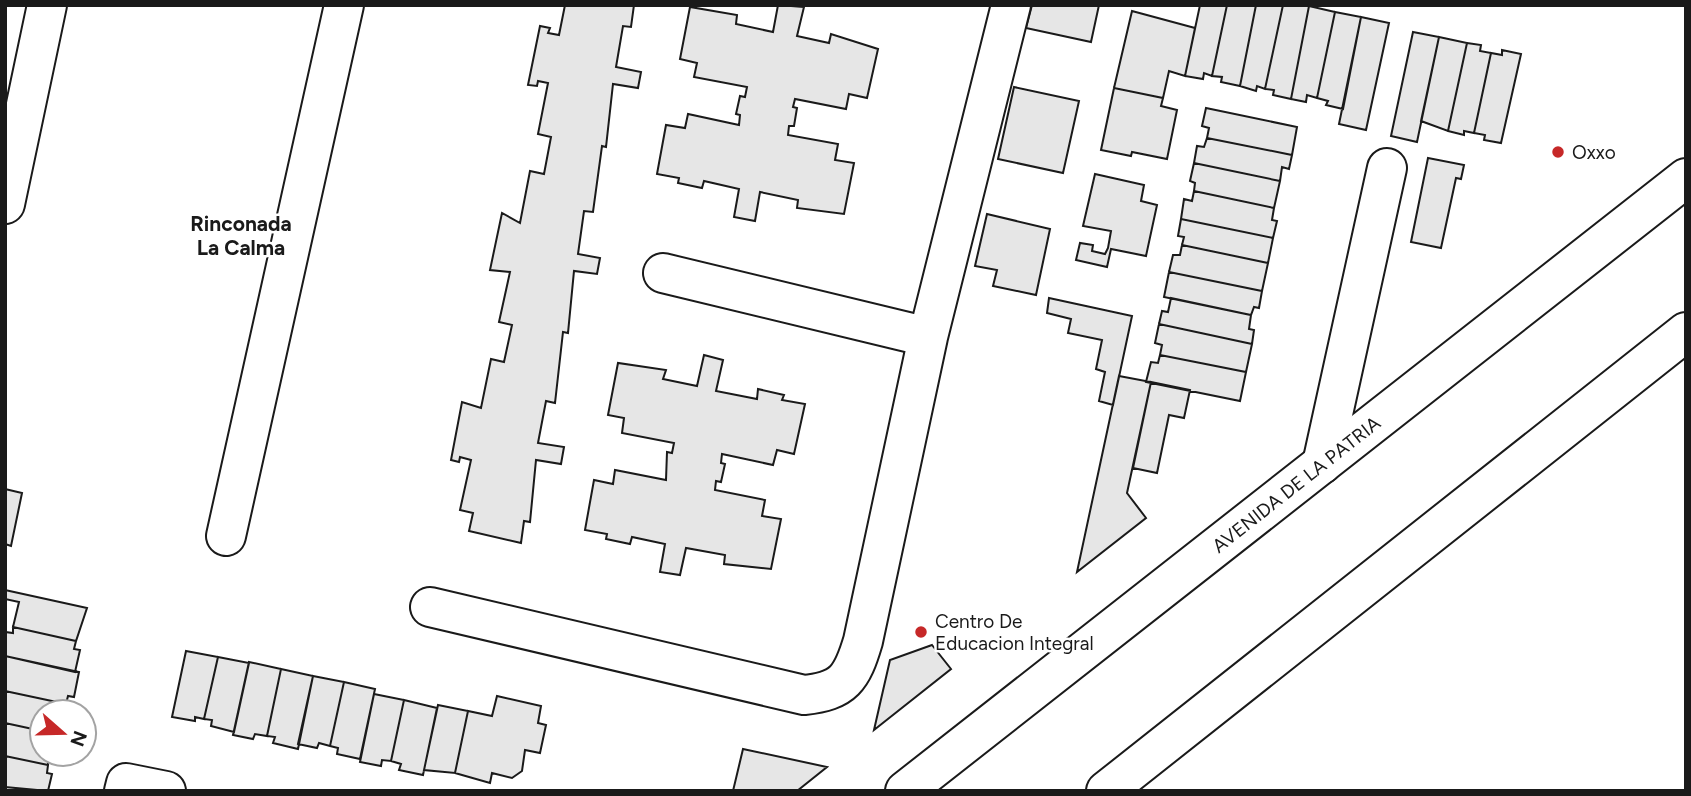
<svg xmlns="http://www.w3.org/2000/svg" width="1691" height="796" font-family="Figtree,sans-serif">
<rect width="100%" height="100%" fill="#fff"/>
<path fill="#e6e6e6" stroke="#1a1a1a" stroke-width="2" d="M 565,5 L 634,5 L 631,27 L 623,26 L 616,67 L 641,72 L 638,88 L 613,84 L 606,147 L 602,146 L 593,212 L 584,211 L 578,254 L 600,258 L 597,274 L 574,271 L 568,333 L 563,332 L 555,403 L 546,401 L 538,443 L 564,447 L 561,464 L 536,460 L 530,522 L 524,521 L 521,543 L 469,531 L 473,513 L 460,510 L 471,460 L 460,457 L 459,462 L 451,460 L 462,402 L 481,408 L 491,359 L 504,362 L 512,325 L 499,322 L 510,272 L 490,270 L 502,213 L 520,223 L 530,171 L 544,174 L 551,137 L 538,134 L 548,83 L 538,81 L 537,86 L 528,85 L 540,26 L 550,28 L 548,33 L 559,35 Z
M 778,5 L 804,7 L 797,36 L 829,43 L 831,34 L 878,49 L 867,98 L 849,94 L 846,109 L 795,99 L 793,107 L 797,108 L 794,126 L 789,126 L 788,135 L 838,144 L 835,160 L 854,163 L 844,214 L 797,208 L 798,200 L 760,192 L 755,221 L 734,217 L 739,189 L 704,181 L 702,188 L 678,183 L 679,178 L 657,174 L 666,125 L 685,128 L 688,114 L 739,125 L 740,115 L 736,114 L 740,96 L 745,97 L 747,87 L 694,77 L 697,63 L 680,59 L 690,7 L 737,15 L 736,24 L 773,32 Z
M 1032,5 L 1099,5 L 1091,42 L 1026,28 Z
M 1200,5 L 1227,5 L 1212,76 L 1204,73 L 1203,79 L 1185,76 Z
M 1227,5 L 1256,5 L 1240,86 L 1221,82 L 1222,77 L 1212,76 Z
M 1256,5 L 1283,5 L 1265,89 L 1257,86 L 1256,91 L 1240,86 Z
M 1283,5 L 1309,6 L 1291,99 L 1273,95 L 1274,90 L 1265,89 Z
M 1309,6 L 1335,12 L 1317,98 L 1307,95 L 1306,102 L 1291,99 Z
M 1132,11 L 1195,28 L 1185,76 L 1169,71 L 1163,98 L 1114,88 Z
M 1335,12 L 1361,17 L 1343,109 L 1326,105 L 1328,101 L 1317,98 Z
M 1361,17 L 1389,23 L 1366,130 L 1339,124 Z
M 1413,32 L 1439,37 L 1417,142 L 1391,136 Z
M 1439,37 L 1467,43 L 1448,131 L 1421,121 Z
M 1467,43 L 1481,45 L 1480,51 L 1491,53 L 1474,133 L 1464,131 L 1464,135 L 1448,131 Z
M 1502,50 L 1521,54 L 1501,143 L 1484,140 L 1485,135 L 1474,133 L 1491,53 L 1502,55 Z
M 1014,87 L 1079,101 L 1063,173 L 998,159 Z
M 1114,88 L 1163,98 L 1161,106 L 1177,110 L 1167,159 L 1132,152 L 1131,156 L 1101,150 Z
M 1206,108 L 1297,127 L 1292,155 L 1207,138 L 1209,128 L 1202,126 Z
M 1207,138 L 1292,155 L 1289,169 L 1282,167 L 1280,181 L 1194,163 L 1197,146 L 1204,147 Z
M 1428,158 L 1464,165 L 1461,179 L 1456,178 L 1441,248 L 1411,242 Z
M 1194,163 L 1280,181 L 1274,208 L 1194,191 L 1195,183 L 1190,181 Z
M 1095,174 L 1144,185 L 1141,201 L 1157,205 L 1146,256 L 1111,249 L 1107,267 L 1076,260 L 1080,243 L 1093,245 L 1092,251 L 1105,254 L 1108,248 L 1111,231 L 1083,226 Z
M 1194,191 L 1274,208 L 1272,220 L 1277,221 L 1273,238 L 1181,219 L 1184,199 L 1192,201 Z
M 987,214 L 1050,229 L 1036,295 L 993,286 L 997,270 L 975,266 Z
M 1181,219 L 1273,238 L 1268,263 L 1182,245 L 1184,237 L 1178,236 Z
M 1182,245 L 1268,263 L 1262,291 L 1169,272 L 1173,255 L 1180,255 Z
M 1169,272 L 1262,291 L 1259,308 L 1254,307 L 1251,315 L 1164,297 Z
M 1049,298 L 1132,316 L 1113,405 L 1099,401 L 1105,372 L 1096,369 L 1102,340 L 1068,333 L 1071,319 L 1047,313 Z
M 1171,298 L 1251,315 L 1249,329 L 1254,330 L 1252,344 L 1159,324 L 1162,311 L 1168,312 Z
M 1159,324 L 1252,344 L 1246,372 L 1160,355 L 1162,345 L 1155,343 Z
M 704,355 L 723,360 L 716,391 L 757,399 L 758,389 L 784,395 L 782,400 L 805,404 L 794,454 L 777,450 L 773,465 L 722,454 L 721,463 L 725,464 L 721,482 L 716,481 L 715,490 L 765,500 L 762,516 L 781,519 L 771,569 L 724,564 L 725,555 L 686,548 L 680,575 L 660,572 L 665,544 L 632,537 L 630,544 L 606,539 L 607,534 L 585,530 L 594,480 L 613,484 L 615,470 L 666,480 L 667,452 L 672,453 L 674,443 L 622,433 L 624,418 L 608,415 L 618,363 L 666,370 L 663,379 L 697,386 Z
M 1160,355 L 1246,372 L 1240,401 L 1146,382 L 1151,362 L 1158,363 Z
M 1119,376 L 1151,382 L 1127,493 L 1146,518 L 1077,572 Z
M 1151,382 L 1190,390 L 1184,418 L 1169,415 L 1157,473 L 1133,468 Z
M 5,489 L 22,493 L 11,546 L 5,544 Z
M 5,590 L 87,608 L 76,641 L 13,627 L 19,602 L 5,599 Z
M 13,627 L 76,641 L 74,649 L 80,650 L 75,672 L 5,656 L 5,632 L 13,633 Z
M 932,645 L 951,669 L 874,730 L 890,660 Z
M 186,651 L 218,657 L 204,719 L 195,717 L 195,721 L 172,717 Z
M 5,656 L 79,672 L 74,697 L 68,696 L 66,704 L 5,691 Z
M 218,657 L 249,663 L 234,732 L 211,726 L 212,720 L 204,719 Z
M 249,662 L 281,669 L 267,736 L 255,734 L 253,739 L 233,735 Z
M 281,669 L 313,676 L 298,749 L 273,743 L 275,737 L 267,736 Z
M 313,676 L 344,682 L 330,746 L 319,743 L 317,748 L 298,744 Z
M 344,682 L 375,689 L 360,759 L 337,754 L 338,748 L 330,746 Z
M 5,691 L 66,704 L 65,711 L 68,712 L 42,712 L 42,731 L 5,723 Z
M 374,694 L 404,700 L 391,761 L 382,760 L 381,766 L 360,762 Z
M 497,696 L 541,706 L 538,723 L 546,725 L 540,753 L 525,750 L 522,771 L 512,778 L 492,773 L 490,783 L 455,773 L 468,711 L 492,716 Z
M 404,700 L 437,708 L 423,775 L 399,770 L 401,764 L 391,761 Z
M 438,705 L 468,711 L 455,773 L 424,770 Z
M 5,723 L 42,731 L 42,754 L 54,754 L 53,758 L 49,756 L 48,765 L 5,756 Z
M 743,749 L 827,767 L 797,791 L 733,791 Z
M 5,756 L 48,765 L 47,773 L 52,774 L 48,791 L 5,787 Z"/>
<g fill="none" stroke-linecap="round" stroke-linejoin="round">
<defs>
<path id="street" d="M 5,204 L 47,5
M 663,273 L 928,337
M 1322,464 L 1387,168
M 226,536 L 344,5
M 430,607 L 804,695 C 844,691 852,678 863,641 L 928,337 L 1011,5
M 124,791 L 126,783 L 166,791"/>
<g id="primary">
<path id="s1" d="M 905,791 L 1686,178"/>
<path d="M 1106,791 L 1686,332"/>
</g>
</defs>
<use href="#street" stroke="#1a1a1a" stroke-width="42"/>
<use href="#primary" stroke="#1a1a1a" stroke-width="42"/>
<use href="#street" stroke="#fff" stroke-width="38"/>
<use href="#primary" stroke="#fff" stroke-width="38"/>
</g>
<g fill="#c62828" stroke="#fff" stroke-width="2.5">
<circle cx="1558" cy="152" r="7"/>
<circle cx="921" cy="632" r="7"/>
</g>
<g text-anchor="middle" dominant-baseline="central" stroke-width="5" stroke-linejoin="round" paint-order="stroke">
<g font-size="19" fill="#1a1a1a" stroke="#fff" text-anchor="start">
<text x="1572" y="152">Oxxo</text>
<text x="935" y="621">Centro De<tspan x="935" dy="22">Educacion Integral</tspan></text>
</g>
<g font-size="19" fill="#1a1a1a" stroke="#fff">
<text stroke="none"><textPath href="#s1" startOffset="497">AVENIDA DE LA PATRIA</textPath></text>
</g>
<g font-size="21" font-weight="bold" fill="#1a1a1a" stroke="#fff">
<text x="241" y="223">Rinconada<tspan x="241" dy="24">La Calma</tspan></text>
</g>
</g>
<rect width="1691" height="796" fill="none" stroke="#1a1a1a" stroke-width="14"/>
<g transform="translate(63 733) rotate(110)"><circle r="33" fill="#ffffff" stroke="#a3a3a3" stroke-width="2"/>
<path d="M0-5L12 26L0 18L-12 26Z" fill="#c62828"/>
<text y="-10" font-size="19" font-weight="bold" text-anchor="middle" fill="#1a1a1a">N</text>
</g>
</svg>
